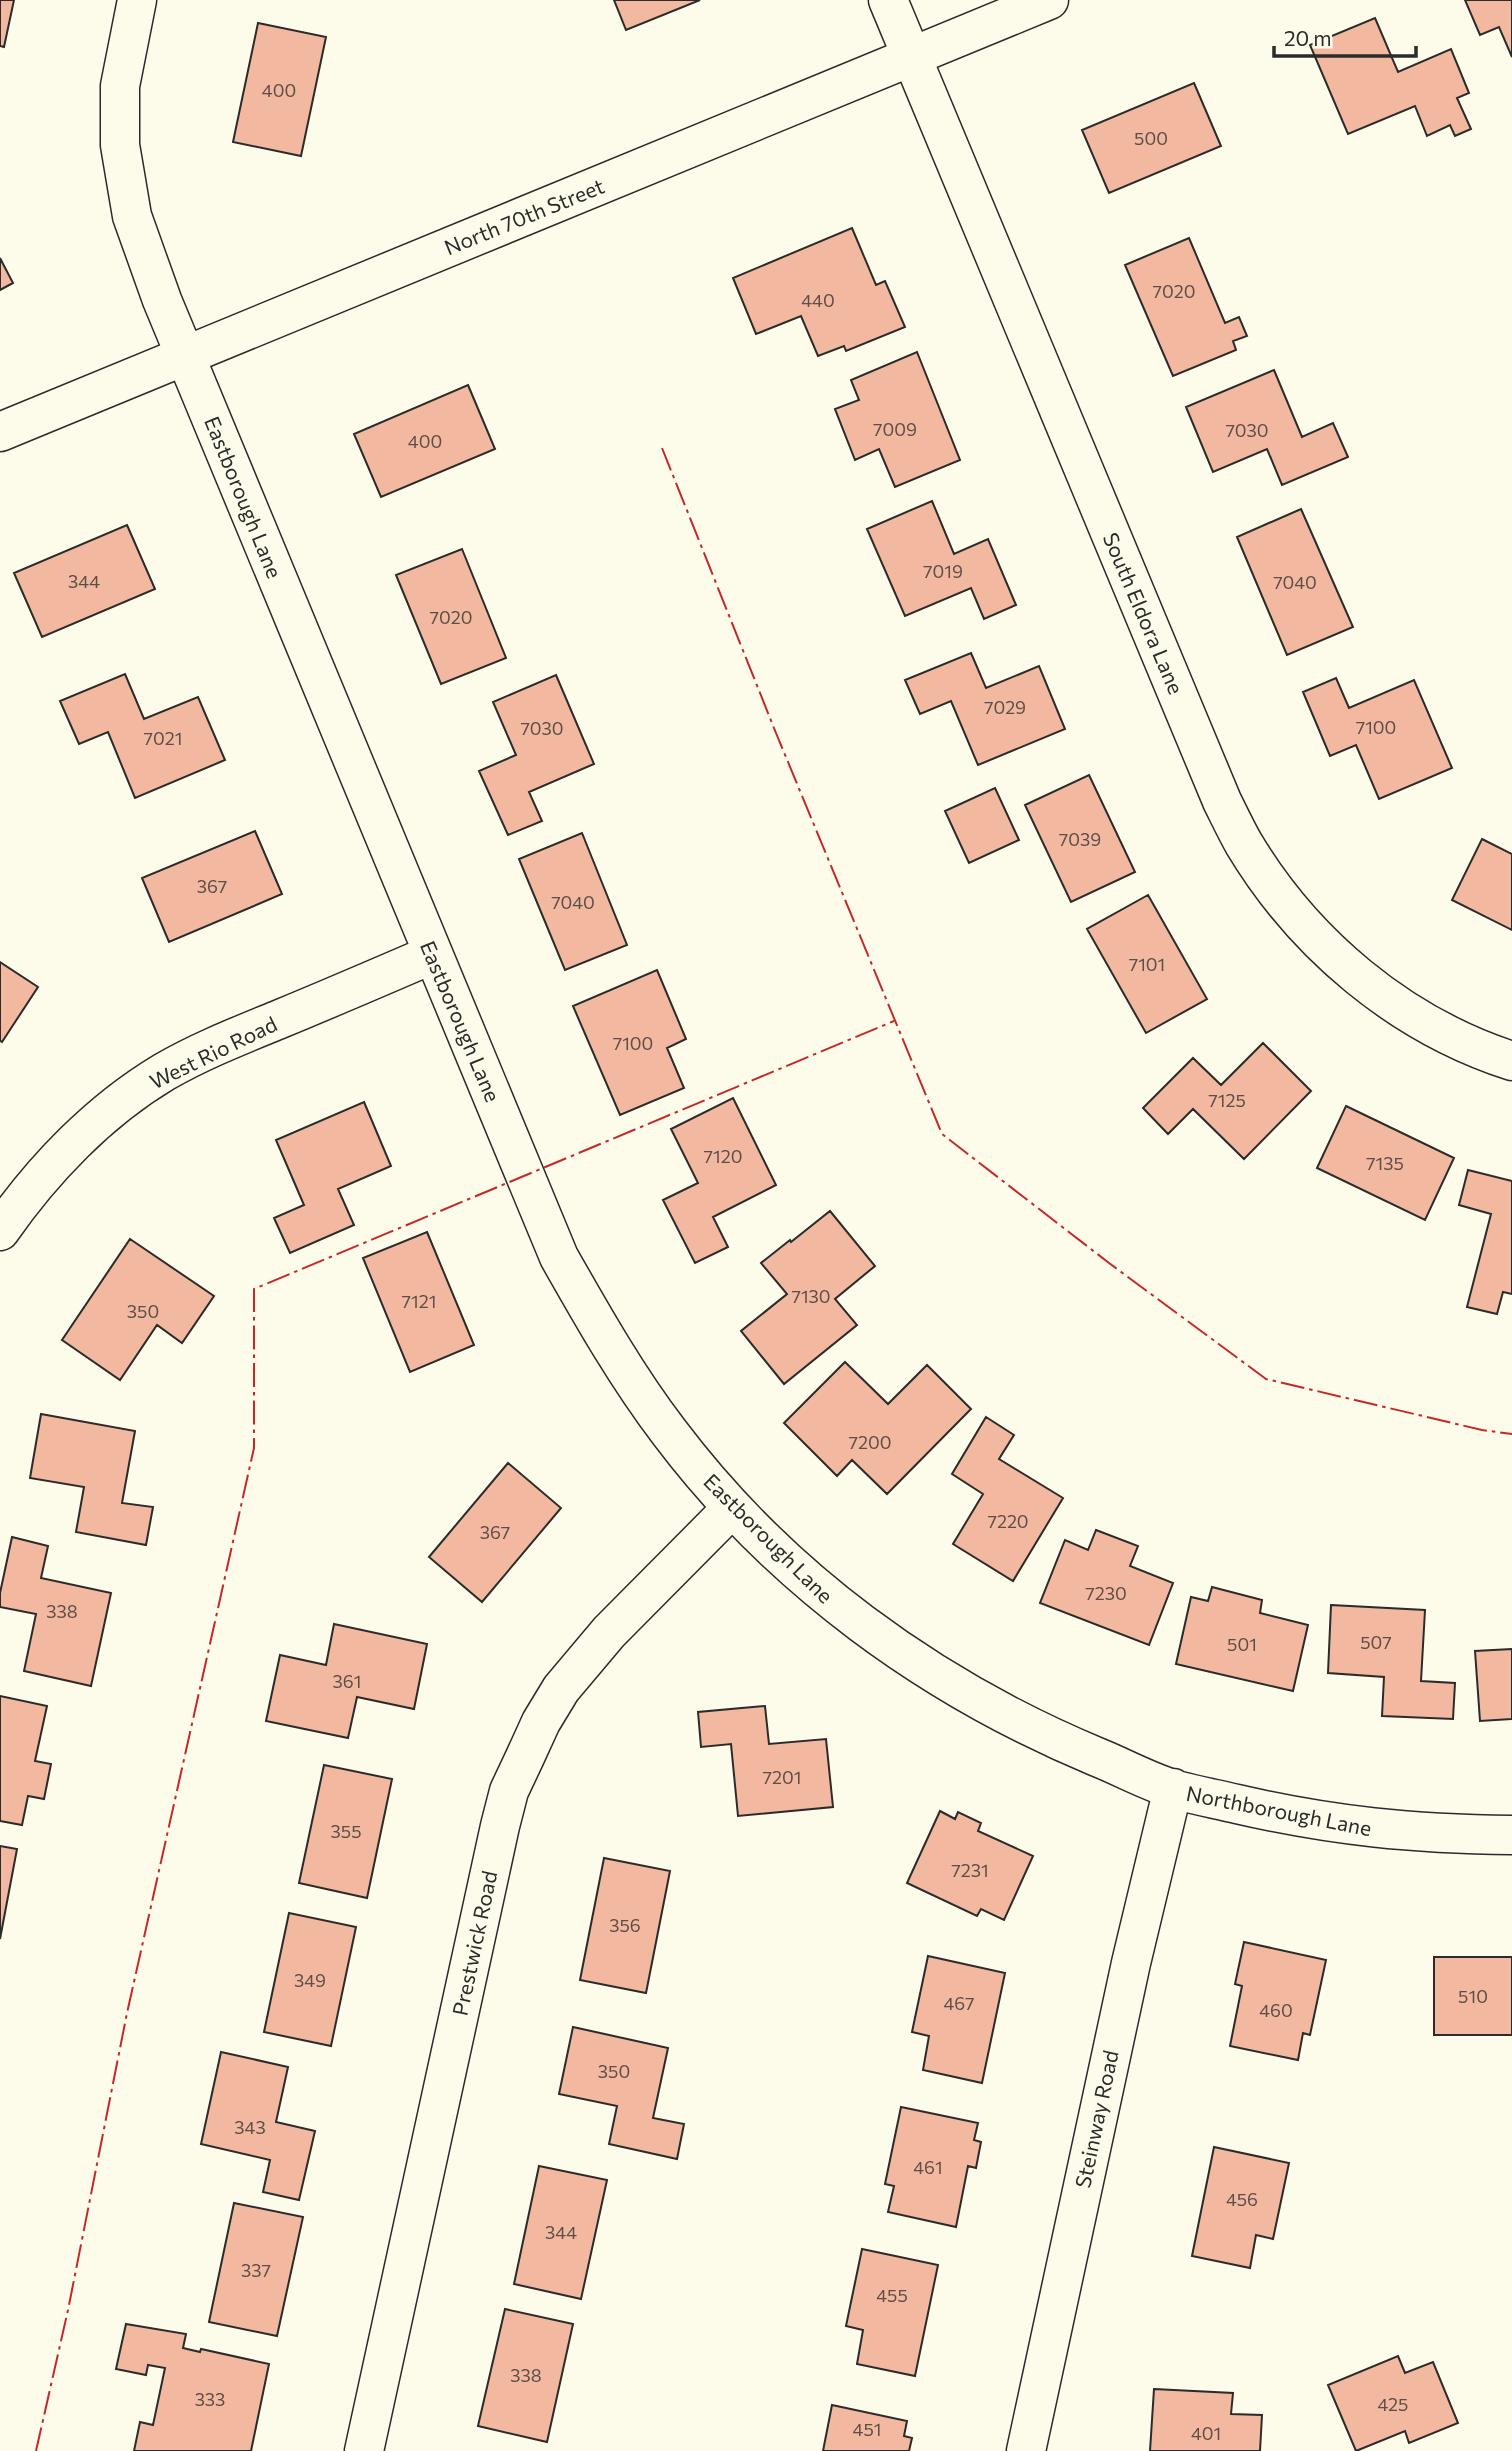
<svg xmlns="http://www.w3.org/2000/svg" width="1512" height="2451" font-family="Commissioner,sans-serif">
<rect width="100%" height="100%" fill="#fdfbea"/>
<path fill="#f2b8a0" stroke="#2b2b2b" stroke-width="2" d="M 0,0 L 14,0 L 4,47 L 0,46 Z
M 614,0 L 700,0 L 626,30 Z
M 1465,0 L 1512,0 L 1512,57 L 1499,27 L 1480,35 Z
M 1375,18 L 1398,72 L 1451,49 L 1469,93 L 1457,98 L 1471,129 L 1455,136 L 1450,125 L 1427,136 L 1415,106 L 1348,134 L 1310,45 Z
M 258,23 L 326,37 L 301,156 L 233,142 Z
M 1194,83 L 1221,146 L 1109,193 L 1082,130 Z
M 852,228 L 876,285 L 885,281 L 905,327 L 846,351 L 844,346 L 818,356 L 801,316 L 756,334 L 733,278 Z
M 1189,238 L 1225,323 L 1239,317 L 1247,336 L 1233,341 L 1236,350 L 1173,376 L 1125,265 Z
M 0,258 L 13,283 L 0,290 Z
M 917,352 L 960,460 L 895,487 L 879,449 L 855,460 L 835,409 L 859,400 L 851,380 Z
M 1274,370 L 1302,437 L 1333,423 L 1348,457 L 1282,485 L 1267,449 L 1213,472 L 1186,407 Z
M 468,385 L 495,449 L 381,497 L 354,434 Z
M 932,501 L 954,554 L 988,539 L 1016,605 L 984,619 L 971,588 L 905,616 L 867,529 Z
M 1301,509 L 1353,627 L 1287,655 L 1237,537 Z
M 127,525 L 155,589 L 42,637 L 14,573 Z
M 462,549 L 506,658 L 441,684 L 396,575 Z
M 971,653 L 986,688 L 1039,666 L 1065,729 L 978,765 L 951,701 L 920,714 L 905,680 Z
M 125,674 L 144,719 L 198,697 L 225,760 L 135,798 L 108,732 L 79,744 L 60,701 Z
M 556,675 L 594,764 L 529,792 L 542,821 L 508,835 L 479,771 L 516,755 L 493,702 Z
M 1336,678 L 1349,708 L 1414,680 L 1452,768 L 1379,799 L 1356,745 L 1330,756 L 1303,692 Z
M 1089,775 L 1135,872 L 1071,902 L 1025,805 Z
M 995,788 L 1019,840 L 969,863 L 945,811 Z
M 255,831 L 282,894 L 169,942 L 142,878 Z
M 582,833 L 627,945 L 565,970 L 519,859 Z
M 1482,839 L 1512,854 L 1512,930 L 1452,900 Z
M 1148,895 L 1207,999 L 1146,1033 L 1087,929 Z
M 0,962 L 38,987 L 2,1042 L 0,1041 Z
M 657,970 L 686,1039 L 667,1048 L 684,1088 L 620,1115 L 573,1006 Z
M 1263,1043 L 1311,1091 L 1244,1159 L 1193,1109 L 1168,1134 L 1143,1108 L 1193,1058 L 1221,1085 Z
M 733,1098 L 776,1185 L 713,1217 L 728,1247 L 695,1263 L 663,1200 L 698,1183 L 671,1129 Z
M 364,1102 L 391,1166 L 338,1189 L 354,1225 L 290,1253 L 274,1218 L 304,1205 L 276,1140 Z
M 1346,1106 L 1454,1158 L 1425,1220 L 1317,1168 Z
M 1468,1170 L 1512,1181 L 1512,1294 L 1503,1292 L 1497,1314 L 1467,1307 L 1491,1214 L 1459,1205 Z
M 830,1211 L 875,1266 L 835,1299 L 857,1325 L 784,1384 L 741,1331 L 787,1294 L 761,1263 L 790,1240 L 791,1242 Z
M 427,1232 L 474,1345 L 410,1372 L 363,1258 Z
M 130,1239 L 214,1296 L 182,1343 L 157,1325 L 120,1380 L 62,1340 Z
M 845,1362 L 888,1404 L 927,1365 L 971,1409 L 887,1494 L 852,1460 L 837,1476 L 784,1423 Z
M 41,1414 L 135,1431 L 122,1503 L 153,1507 L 146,1545 L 76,1532 L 84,1487 L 30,1478 Z
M 986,1417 L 1014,1435 L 999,1459 L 1063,1498 L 1013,1581 L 953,1544 L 983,1494 L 952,1474 Z
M 508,1463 L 561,1508 L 482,1602 L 429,1557 Z
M 1096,1530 L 1138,1546 L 1130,1566 L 1173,1583 L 1149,1645 L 1040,1603 L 1065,1540 L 1088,1550 Z
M 12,1537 L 48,1546 L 41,1578 L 111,1593 L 91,1686 L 24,1671 L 36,1614 L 0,1607 L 0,1593 Z
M 1212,1587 L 1262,1600 L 1260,1613 L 1308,1625 L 1293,1691 L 1176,1664 L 1191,1597 L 1208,1601 Z
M 1331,1605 L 1425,1610 L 1421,1681 L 1455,1683 L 1453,1719 L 1382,1716 L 1384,1677 L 1328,1673 Z
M 334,1624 L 427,1644 L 414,1709 L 357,1697 L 348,1738 L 266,1721 L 280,1655 L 326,1665 Z
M 1512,1649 L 1512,1719 L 1480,1721 L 1475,1651 Z
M 0,1696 L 47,1706 L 35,1761 L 51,1764 L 44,1799 L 28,1796 L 22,1825 L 0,1821 Z
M 765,1706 L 769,1744 L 826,1739 L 833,1807 L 738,1816 L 731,1744 L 701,1747 L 698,1712 Z
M 324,1765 L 392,1779 L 367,1898 L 299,1883 Z
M 940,1811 L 955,1819 L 958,1812 L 981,1823 L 978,1831 L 1033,1856 L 1004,1920 L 981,1909 L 977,1916 L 907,1883 Z
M 0,1846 L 17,1849 L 0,1939 Z
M 604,1858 L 670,1871 L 646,1993 L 580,1980 Z
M 289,1913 L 356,1927 L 331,2046 L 264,2032 Z
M 1244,1942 L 1326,1960 L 1310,2035 L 1303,2033 L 1298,2060 L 1230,2046 L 1242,1986 L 1235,1984 Z
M 928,1956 L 1005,1973 L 982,2083 L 923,2070 L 929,2036 L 912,2032 Z
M 1434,1957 L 1512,1957 L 1512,2035 L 1434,2035 Z
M 573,2027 L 668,2048 L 653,2118 L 684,2124 L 677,2159 L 609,2144 L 617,2106 L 559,2094 Z
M 221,2052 L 288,2067 L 276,2122 L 315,2131 L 299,2200 L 263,2192 L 270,2160 L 201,2144 Z
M 901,2107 L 978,2123 L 974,2140 L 981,2142 L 976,2168 L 968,2166 L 956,2227 L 888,2212 L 894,2186 L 885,2184 Z
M 1214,2147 L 1289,2163 L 1273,2239 L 1256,2235 L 1250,2268 L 1192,2256 Z
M 539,2166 L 607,2180 L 581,2299 L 514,2284 Z
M 234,2203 L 303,2217 L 277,2336 L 209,2322 Z
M 862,2249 L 938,2265 L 915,2376 L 857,2364 L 863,2330 L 846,2326 Z
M 505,2309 L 573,2324 L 547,2442 L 478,2426 Z
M 126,2324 L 186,2334 L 183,2348 L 200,2352 L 201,2349 L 269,2364 L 251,2451 L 134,2451 L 140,2422 L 153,2425 L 165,2368 L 148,2365 L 146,2375 L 116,2369 Z
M 1398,2356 L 1405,2373 L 1433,2362 L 1458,2423 L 1409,2443 L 1405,2431 L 1356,2451 L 1328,2385 Z
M 1154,2389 L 1233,2393 L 1231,2414 L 1262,2415 L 1260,2451 L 1150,2451 Z
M 832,2405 L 907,2421 L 904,2436 L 912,2438 L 909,2451 L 823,2451 Z"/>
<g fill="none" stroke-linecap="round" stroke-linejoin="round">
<defs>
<path id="minor" d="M 137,0 L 120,86 L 120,145 L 132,216 L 162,300 L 559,1257 C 593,1317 627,1377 669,1432 C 779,1578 929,1687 1097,1757 C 1122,1767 1147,1781 1173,1789 C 1194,1795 1216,1799 1237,1804 C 1332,1826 1414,1834 1512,1835
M 888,0 L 1222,801 C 1229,815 1236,830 1244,844 C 1304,944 1400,1025 1512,1061
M 0,1231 C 43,1169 99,1111 164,1072 C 200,1051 241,1035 280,1019 C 331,998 382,976 433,954
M 364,2451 L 500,1826 L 509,1791 L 525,1757 L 541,1722 L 561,1689 L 609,1632 L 732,1508
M 1026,2451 L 1131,1963 L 1173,1788"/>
<path id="major" d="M 0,432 L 1049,0"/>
</defs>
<use href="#minor" stroke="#2b2b2b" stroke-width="41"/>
<use href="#major" stroke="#2b2b2b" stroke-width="41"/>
<use href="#minor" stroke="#fdfbea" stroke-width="38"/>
<use href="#major" stroke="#fdfbea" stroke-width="38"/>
<path stroke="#c62828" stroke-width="2" stroke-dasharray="24 5 3.5 5" stroke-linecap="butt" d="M 662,448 L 776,733 L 942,1134 L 1109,1263 L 1266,1379 L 1482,1430 L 1512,1434
M 36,2451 L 68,2310 L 127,2013 L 254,1448 L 254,1289 L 894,1021"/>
</g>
<g text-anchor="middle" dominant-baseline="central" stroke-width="5" stroke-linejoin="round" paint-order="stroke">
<g font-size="18" fill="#5d4e48">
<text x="279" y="90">400</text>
<text x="1151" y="138">500</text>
<text x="1174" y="291">7020</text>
<text x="818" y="300">440</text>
<text x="895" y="429">7009</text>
<text x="1247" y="430">7030</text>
<text x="425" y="441">400</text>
<text x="943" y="571">7019</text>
<text x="84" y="581">344</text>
<text x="1295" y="582">7040</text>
<text x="451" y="617">7020</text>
<text x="1005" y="707">7029</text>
<text x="1376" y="727">7100</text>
<text x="542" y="728">7030</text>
<text x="163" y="738">7021</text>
<text x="1080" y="839">7039</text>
<text x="212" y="886">367</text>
<text x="573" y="902">7040</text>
<text x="1147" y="964">7101</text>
<text x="633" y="1043">7100</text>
<text x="1227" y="1100">7125</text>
<text x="723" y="1156">7120</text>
<text x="1385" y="1163">7135</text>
<text x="811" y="1296">7130</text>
<text x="419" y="1301">7121</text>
<text x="143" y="1311">350</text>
<text x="870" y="1442">7200</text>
<text x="1008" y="1521">7220</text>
<text x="495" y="1532">367</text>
<text x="1106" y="1593">7230</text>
<text x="62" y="1611">338</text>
<text x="1376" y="1642">507</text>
<text x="1242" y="1644">501</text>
<text x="347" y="1681">361</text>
<text x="782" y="1777">7201</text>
<text x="346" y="1831">355</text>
<text x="970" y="1870">7231</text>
<text x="625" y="1925">356</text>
<text x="310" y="1980">349</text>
<text x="1473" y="1996">510</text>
<text x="959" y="2003">467</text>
<text x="1276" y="2010">460</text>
<text x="614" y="2071">350</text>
<text x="250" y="2127">343</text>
<text x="928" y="2167">461</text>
<text x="1242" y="2199">456</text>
<text x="561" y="2232">344</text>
<text x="256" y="2270">337</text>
<text x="892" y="2295">455</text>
<text x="526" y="2375">338</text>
<text x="210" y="2399">333</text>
<text x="1393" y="2404">425</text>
<text x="867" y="2429">451</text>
<text x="1206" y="2433">401</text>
</g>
<g font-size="21" fill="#2b2b2b" stroke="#fdfbea">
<text transform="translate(524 216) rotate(-22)">North 70th Street</text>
<text transform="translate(244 497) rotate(68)">Eastborough Lane</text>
<text transform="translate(1144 613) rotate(67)">South Eldora Lane</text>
<text transform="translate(461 1021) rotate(67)">Eastborough Lane</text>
<text transform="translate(213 1052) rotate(-26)">West Rio Road</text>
<text transform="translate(769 1538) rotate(45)">Eastborough Lane</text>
<text transform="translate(1279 1810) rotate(11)">Northborough Lane</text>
<text transform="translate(474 1943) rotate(-78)">Prestwick Road</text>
<text transform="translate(1096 2119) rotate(-78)">Steinway Road</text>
</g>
</g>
<path d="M1274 46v10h142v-10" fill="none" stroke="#2b2b2b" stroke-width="3.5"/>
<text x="1284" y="46" font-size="21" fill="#2b2b2b" stroke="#fdfbea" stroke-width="5" paint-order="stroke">20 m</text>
</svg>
